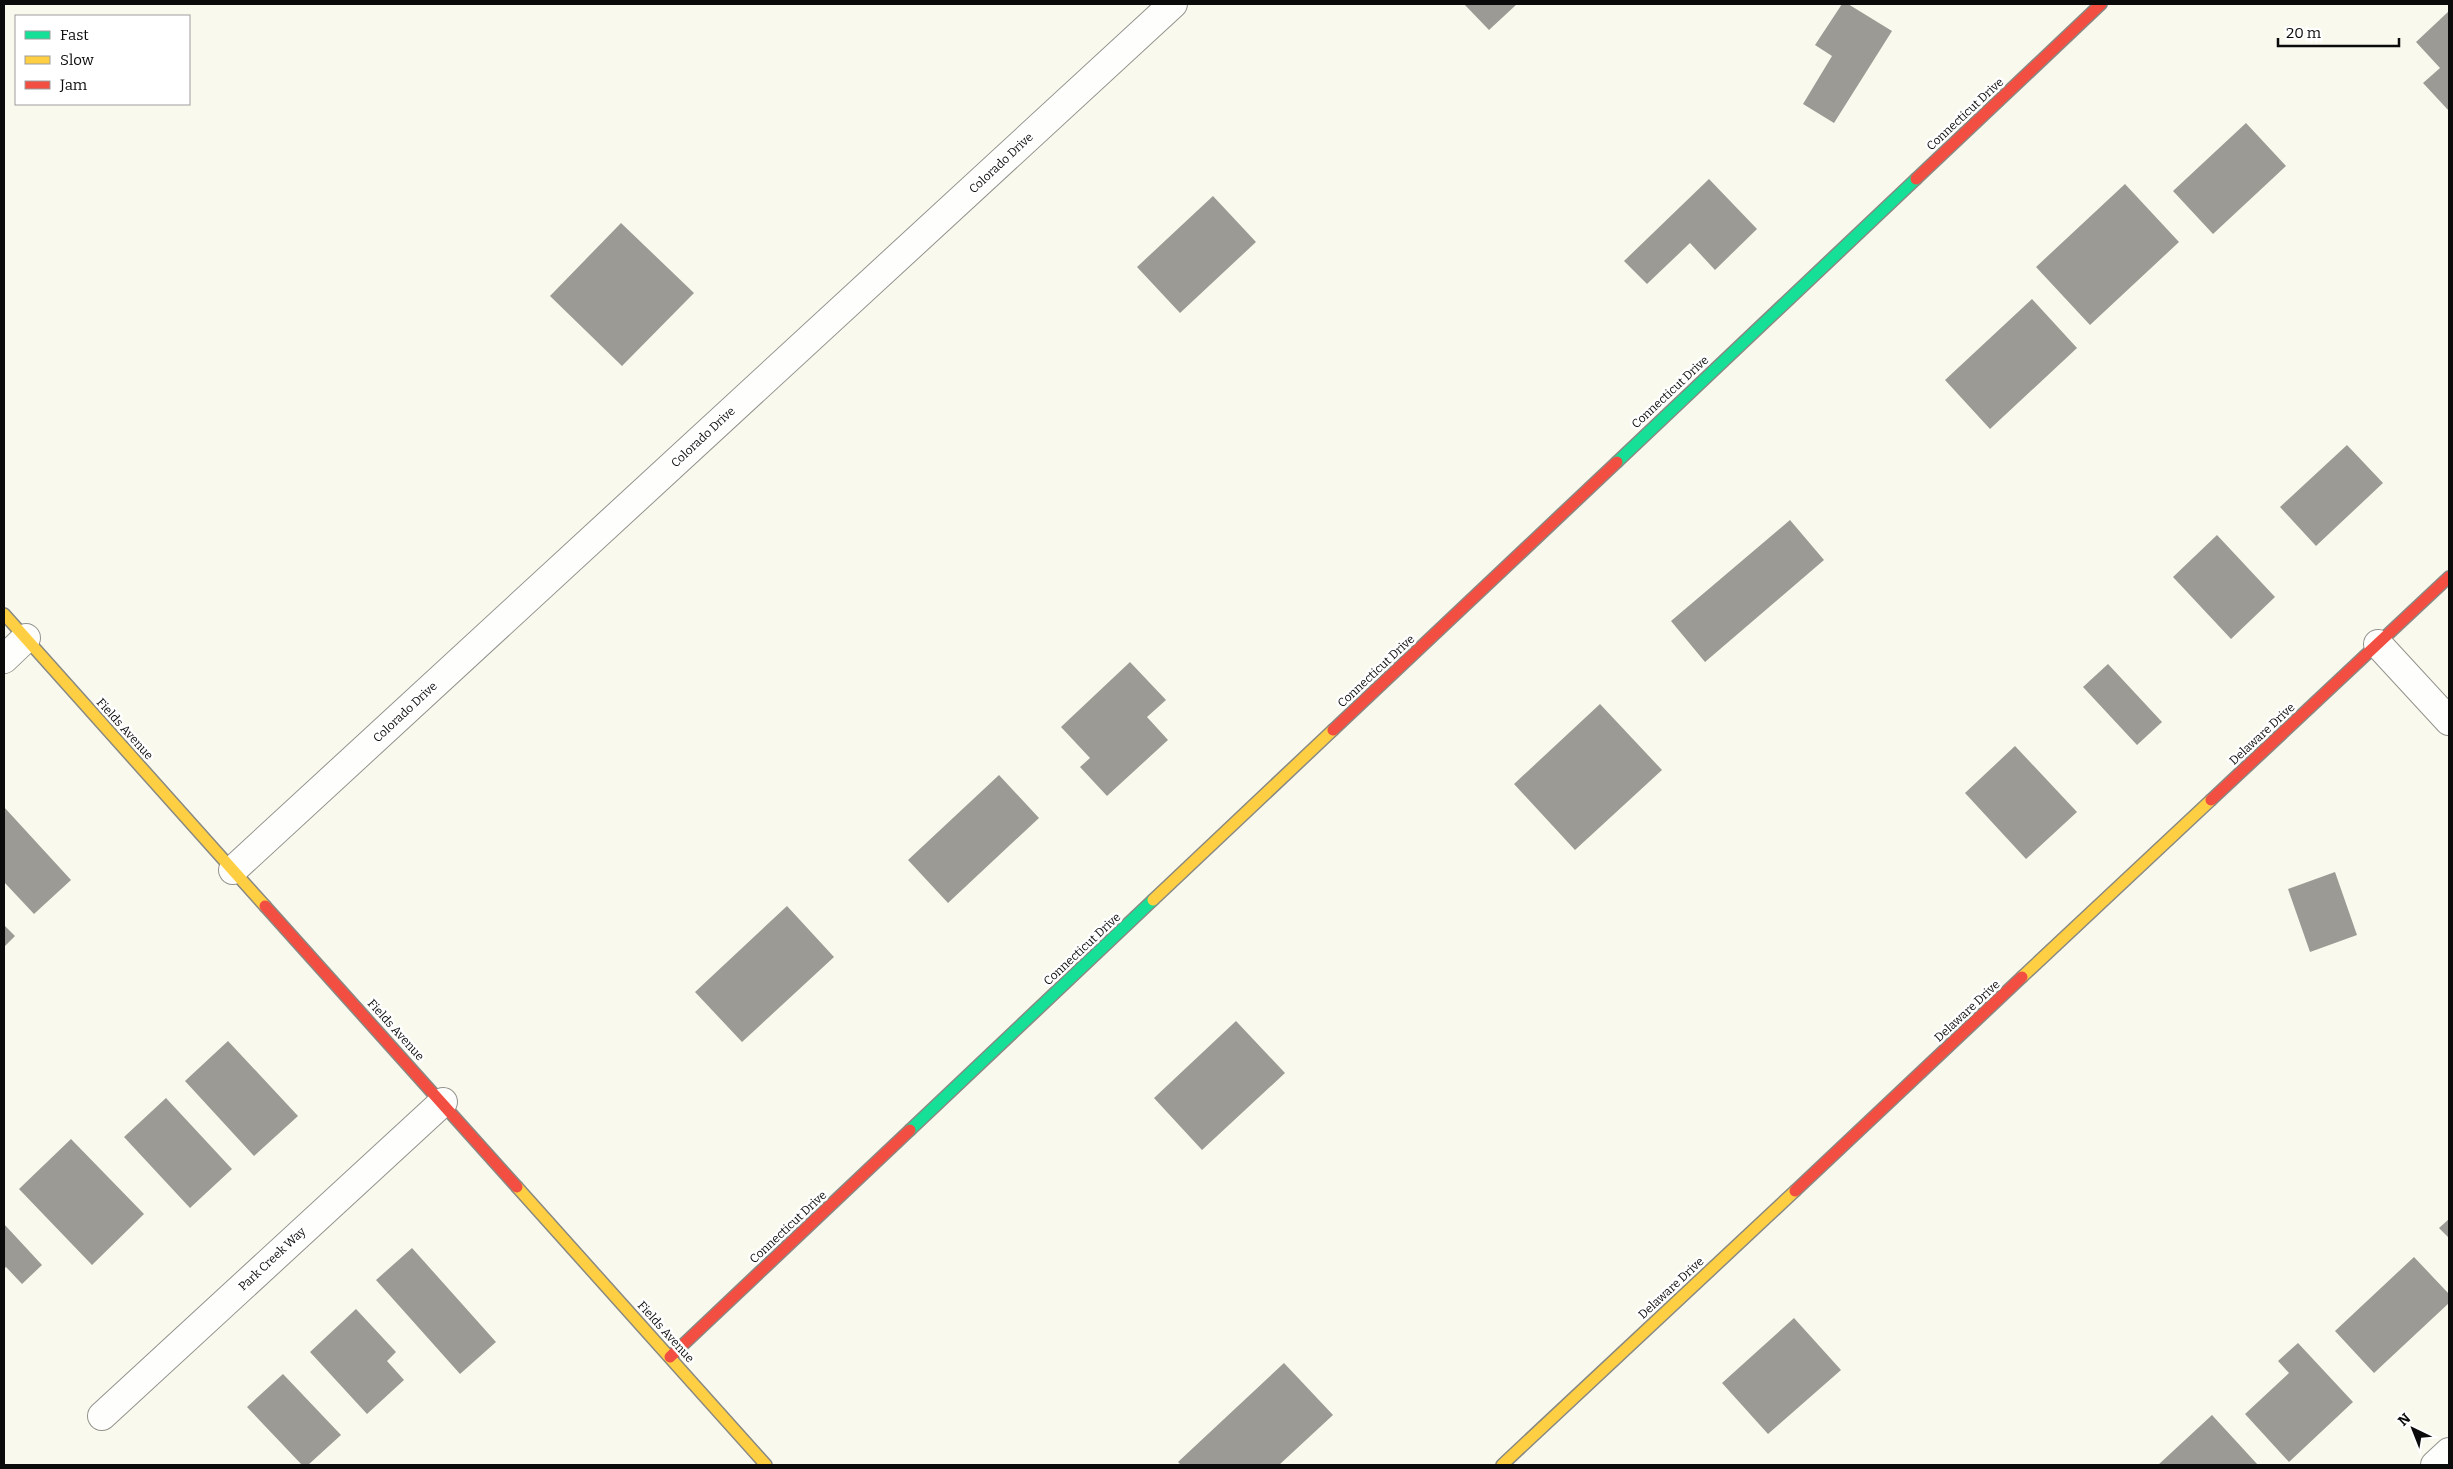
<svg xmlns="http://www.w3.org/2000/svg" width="2453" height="1469" font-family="Bitter,serif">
<rect width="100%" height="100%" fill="#faf9ee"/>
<path fill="#9c9a94" d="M 1464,4 L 1517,4 L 1489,30 Z
M 1842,4 L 1848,4 L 1892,31 L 1834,123 L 1803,104 L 1832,56 L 1815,45 Z
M 2449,11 L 2449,111 L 2423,83 L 2440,68 L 2416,42 Z
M 2246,123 L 2286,166 L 2213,234 L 2173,191 Z
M 1709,179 L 1757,229 L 1715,270 L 1690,243 L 1647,284 L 1624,261 Z
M 2125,184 L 2179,242 L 2090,325 L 2036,267 Z
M 1213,196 L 1256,242 L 1180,313 L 1137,267 Z
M 621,223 L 694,293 L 622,366 L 550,296 Z
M 2032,299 L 2077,348 L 1990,429 L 1945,380 Z
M 2347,445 L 2383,483 L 2316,546 L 2280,507 Z
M 1790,520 L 1824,560 L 1705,662 L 1671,621 Z
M 2217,535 L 2275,597 L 2231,639 L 2173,577 Z
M 1130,662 L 1166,700 L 1147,717 L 1168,740 L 1107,796 L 1080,767 L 1090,758 L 1061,727 Z
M 2108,664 L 2162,722 L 2137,745 L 2083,687 Z
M 1600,704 L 1662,770 L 1575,850 L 1514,784 Z
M 2015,746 L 2077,812 L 2026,859 L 1965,793 Z
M 999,775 L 1039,818 L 948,903 L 908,860 Z
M 4,807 L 71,880 L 34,914 L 4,882 Z
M 2335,872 L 2357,935 L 2310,952 L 2288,889 Z
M 787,906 L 834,957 L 742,1042 L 695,992 Z
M 4,925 L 15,936 L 4,947 Z
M 1236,1021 L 1285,1073 L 1202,1150 L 1154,1098 Z
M 228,1041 L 298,1116 L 254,1156 L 185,1081 Z
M 166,1098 L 232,1169 L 190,1208 L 124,1137 Z
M 71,1139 L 144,1214 L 92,1265 L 19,1189 Z
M 2449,1219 L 2449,1238 L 2439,1228 Z
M 4,1224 L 42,1265 L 22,1284 L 6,1267 L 4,1269 Z
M 412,1248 L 496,1342 L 460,1374 L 376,1280 Z
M 2414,1257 L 2449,1294 L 2449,1303 L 2374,1373 L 2335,1331 Z
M 356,1309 L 396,1352 L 387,1361 L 404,1380 L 367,1414 L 310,1352 Z
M 1794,1318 L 1841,1370 L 1768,1434 L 1722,1383 Z
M 2298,1343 L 2353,1402 L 2289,1462 L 2245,1414 L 2289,1373 L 2278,1361 Z
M 1284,1363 L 1333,1415 L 1279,1465 L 1181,1465 L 1178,1462 Z
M 283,1374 L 341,1435 L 308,1465 L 302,1465 L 247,1407 Z
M 2212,1415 L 2258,1465 L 2158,1465 Z"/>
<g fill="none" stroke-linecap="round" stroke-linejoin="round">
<defs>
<path id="street" d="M 2378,644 L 2449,721
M 4,659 L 26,638
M 233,870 L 1173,4
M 102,1416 L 443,1102
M 2435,1465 L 2449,1452"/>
<path id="fast" d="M 1617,462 L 1916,179
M 910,1130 L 1153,900"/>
<path id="slow" d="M 4,614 L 265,906
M 1153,900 L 1333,730
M 2022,977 L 2211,800
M 517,1187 L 766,1465
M 1502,1465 L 1795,1191"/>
<path id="jam" d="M 1916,179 L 2101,4
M 1333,730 L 1617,462
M 2211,800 L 2449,577
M 265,906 L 517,1187
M 1795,1191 L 2022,977
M 670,1357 L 910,1130"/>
</defs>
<use href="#street" stroke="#93928d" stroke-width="30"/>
<use href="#fast" stroke="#898984" stroke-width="14"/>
<use href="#slow" stroke="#898984" stroke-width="14"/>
<use href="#jam" stroke="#898984" stroke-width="14"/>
<use href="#street" stroke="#fefefc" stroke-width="28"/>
<use href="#fast" stroke="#16e098" stroke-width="11"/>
<use href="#slow" stroke="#ffcf43" stroke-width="11"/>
<use href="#jam" stroke="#f24e42" stroke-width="11"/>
</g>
<g text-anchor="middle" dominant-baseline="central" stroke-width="5" stroke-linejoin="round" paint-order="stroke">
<g font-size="12" fill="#0b0b0b" stroke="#fff">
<text transform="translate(1965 114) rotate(-43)">Connecticut Drive</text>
<text transform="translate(1001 163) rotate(-43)">Colorado Drive</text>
<text transform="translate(1670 392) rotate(-43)">Connecticut Drive</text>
<text transform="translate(703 437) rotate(-43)">Colorado Drive</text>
<text transform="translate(1376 671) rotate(-43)">Connecticut Drive</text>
<text transform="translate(405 712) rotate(-43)">Colorado Drive</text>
<text transform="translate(125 729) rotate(48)">Fields Avenue</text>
<text transform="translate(2262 734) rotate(-43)">Delaware Drive</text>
<text transform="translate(1082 949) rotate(-43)">Connecticut Drive</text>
<text transform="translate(1967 1011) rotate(-43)">Delaware Drive</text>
<text transform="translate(396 1030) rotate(48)">Fields Avenue</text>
<text transform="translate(788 1227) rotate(-43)">Connecticut Drive</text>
<text transform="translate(272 1259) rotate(-43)">Park Creek Way</text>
<text transform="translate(1671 1288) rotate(-43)">Delaware Drive</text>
<text transform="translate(666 1332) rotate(48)">Fields Avenue</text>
</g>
</g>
<rect width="2453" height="1469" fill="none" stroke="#0b0b0b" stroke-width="10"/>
<rect x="15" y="15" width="175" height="90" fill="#ffffff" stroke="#9d9d9d"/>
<rect x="25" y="31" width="25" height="8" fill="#16e098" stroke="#9d9d9d"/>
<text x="60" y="40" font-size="15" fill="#0b0b0b">Fast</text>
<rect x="25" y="56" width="25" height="8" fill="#ffcf43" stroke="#9d9d9d"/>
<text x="60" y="65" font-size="15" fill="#0b0b0b">Slow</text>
<rect x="25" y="81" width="25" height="8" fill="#f24e42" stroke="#9d9d9d"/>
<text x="60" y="90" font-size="15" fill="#0b0b0b">Jam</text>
<g transform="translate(2413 1429) rotate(317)" stroke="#ffffff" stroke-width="4" paint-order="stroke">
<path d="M0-4L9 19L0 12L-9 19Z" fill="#0b0b0b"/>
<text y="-8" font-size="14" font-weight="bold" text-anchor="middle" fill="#0b0b0b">N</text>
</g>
<path d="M2278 38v8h121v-8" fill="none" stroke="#0b0b0b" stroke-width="2.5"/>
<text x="2286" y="38" font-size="15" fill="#0b0b0b" stroke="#ffffff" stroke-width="4" paint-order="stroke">20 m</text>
</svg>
